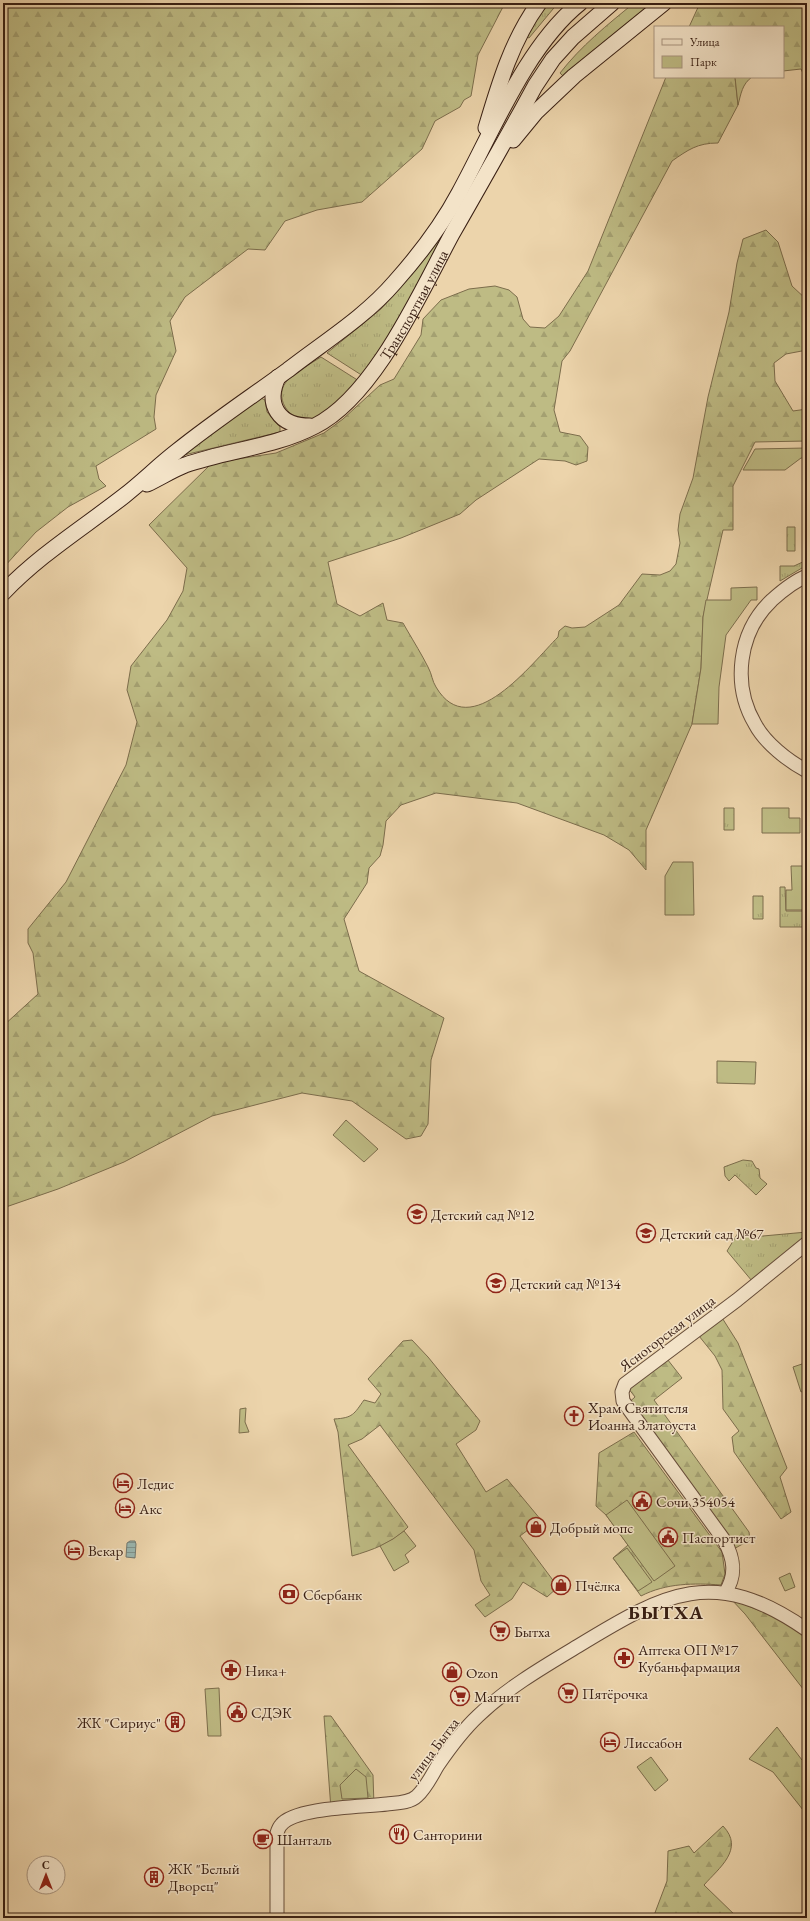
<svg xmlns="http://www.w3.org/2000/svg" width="810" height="1921" font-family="'EB Garamond',serif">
<defs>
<pattern id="grass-tufts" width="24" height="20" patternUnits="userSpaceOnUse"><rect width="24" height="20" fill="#bebb84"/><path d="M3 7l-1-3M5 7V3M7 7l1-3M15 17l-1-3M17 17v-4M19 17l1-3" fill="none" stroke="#a4a071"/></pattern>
<pattern id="forest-firs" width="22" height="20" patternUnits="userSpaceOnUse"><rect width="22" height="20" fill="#bebb84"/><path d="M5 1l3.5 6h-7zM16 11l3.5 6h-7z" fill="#a4a071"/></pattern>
<pattern id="water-rules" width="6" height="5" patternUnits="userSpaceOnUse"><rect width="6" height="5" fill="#9ab7b1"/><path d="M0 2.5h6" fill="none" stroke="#7f948f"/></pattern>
</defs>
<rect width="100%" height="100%" fill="#ecd4ab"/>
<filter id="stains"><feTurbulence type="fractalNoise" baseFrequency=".005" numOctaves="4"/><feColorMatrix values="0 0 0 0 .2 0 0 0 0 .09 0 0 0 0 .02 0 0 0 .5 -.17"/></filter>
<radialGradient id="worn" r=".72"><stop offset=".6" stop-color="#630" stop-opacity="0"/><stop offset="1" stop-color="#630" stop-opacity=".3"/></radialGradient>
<path fill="url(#grass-tufts)" stroke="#7c6d4c" d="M 542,3 L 558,3 L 529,38 L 522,34 Z
M 634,3 L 654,3 L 566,79 L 560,73 C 581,46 607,25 634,3 Z
M 439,233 L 443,234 C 419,282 394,332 363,376 L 327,353 L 381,309 L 394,295 Z
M 321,357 L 359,381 C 348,393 330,414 315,419 C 294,427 272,400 286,382 C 295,372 310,364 321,357 Z
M 261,398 L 265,400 L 267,412 L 280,427 L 280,432 L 184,455 L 184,452 Z
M 787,527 L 795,527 L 795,551 L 787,551 Z
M 807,560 L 807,565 L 780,581 L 780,566 L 794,566 Z
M 724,808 L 734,808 L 734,830 L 724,830 Z
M 780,887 L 785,887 L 786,911 L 807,911 L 807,927 L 780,927 Z
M 753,896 L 763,896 L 763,919 L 753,919 Z
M 743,1160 L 752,1161 L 756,1168 L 759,1169 L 760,1178 L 767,1184 L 756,1195 L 735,1175 L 729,1181 L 725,1176 L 724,1167 Z
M 807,1232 L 807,1235 L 752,1281 L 727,1251 L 738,1233 L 752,1237 Z"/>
<path fill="url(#forest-firs)" stroke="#7c6d4c" d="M 3,3 L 505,3 L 478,55 L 471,96 L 464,100 L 460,107 L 435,121 L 422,149 L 362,202 L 317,210 L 285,221 L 265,250 L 248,249 L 185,297 L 170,321 L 176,351 L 156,395 L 154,417 L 156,429 L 96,466 L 99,479 L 106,486 L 68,507 L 36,532 L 3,568 Z
M 700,3 L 807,3 L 807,82 L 801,69 L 783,71 L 783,27 L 689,27 Z
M 666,77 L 735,77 L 738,105 L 718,143 C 697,143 688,150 672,161 L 570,351 L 562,361 L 554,410 L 560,432 L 580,436 L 588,447 L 587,461 L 576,465 L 565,461 L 539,459 L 476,500 L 460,514 L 401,538 L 328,562 L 337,604 L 360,616 L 383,603 L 387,620 L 403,623 L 407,630 C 414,642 422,655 428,667 C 432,674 432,681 436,687 C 470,745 532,663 558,637 L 559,631 L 565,626 L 572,628 L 585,627 L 619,605 L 642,574 L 660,575 L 670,571 L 676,564 L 680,543 L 678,530 L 680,514 L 693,478 L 708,397 L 729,312 L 737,263 L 743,239 L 766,230 L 778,242 L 792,286 L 807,300 L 807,350 L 786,354 L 774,363 L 775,381 L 793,411 L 807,409 L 807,441 L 755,442 L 733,486 L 733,530 L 723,530 L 703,617 L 701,668 L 692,724 L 646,830 L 646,870 L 629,850 L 604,835 L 517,803 L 436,793 L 401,805 L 386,821 L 383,845 L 380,856 L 369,868 L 367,883 L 344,919 L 359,971 L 444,1018 L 431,1060 L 428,1124 L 421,1136 L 406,1139 L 352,1101 L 302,1093 L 212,1116 L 124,1162 L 58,1189 L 3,1208 L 3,1026 L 38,994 L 33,953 L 28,943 L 28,929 L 66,882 L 126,765 L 137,722 L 127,690 L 131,666 L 167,620 L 183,591 L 187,568 L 149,525 L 212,463 L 276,453 L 324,433 L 343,419 L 380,385 L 394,379 L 421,335 L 423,319 L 441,300 L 469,289 L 495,286 L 509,290 L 517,297 L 523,319 L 530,327 L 545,328 L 559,316 L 588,271 Z
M 719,1313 L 738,1343 L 787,1468 L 780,1477 L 791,1512 L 781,1519 L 734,1452 L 732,1437 L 739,1431 L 723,1409 L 722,1370 L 715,1356 L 695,1331 Z
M 412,1340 L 428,1357 L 480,1421 L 476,1430 L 456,1444 L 486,1492 L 507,1479 L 541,1520 L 520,1536 L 558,1587 L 547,1597 L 523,1582 L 512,1599 L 485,1617 L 475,1605 L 490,1595 L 481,1581 L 474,1550 L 380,1425 L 362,1439 L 348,1445 L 408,1527 C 393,1543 372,1550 352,1556 L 338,1432 L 334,1419 C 353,1418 354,1414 364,1400 L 375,1403 L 381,1394 L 368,1379 L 403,1341 Z
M 664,1355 L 682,1378 L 654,1400 L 749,1532 L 750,1540 L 730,1551 L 626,1405 L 635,1397 L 625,1384 Z
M 634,1432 L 722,1552 L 725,1574 L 721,1585 C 694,1583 666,1583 641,1596 L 613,1558 L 628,1545 L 606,1515 L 596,1506 L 599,1453 Z
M 731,1599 L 807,1630 L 807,1694 L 745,1614 Z
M 324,1716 L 331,1716 L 373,1775 L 374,1806 L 331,1809 Z
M 777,1727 L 802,1760 L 807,1757 L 807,1815 L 773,1772 L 749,1759 Z
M 723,1826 C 745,1849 719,1868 704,1885 L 738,1918 L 653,1918 L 667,1881 L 668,1851 L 689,1846 L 694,1853 Z"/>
<path fill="#bebb84" stroke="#7c6d4c" d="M 735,77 L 752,77 C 742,84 741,94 738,105 Z
M 806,448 L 806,458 L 801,458 L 785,470 L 743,470 L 755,449 Z
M 757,587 L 757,600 L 751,600 L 726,635 L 719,687 L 718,724 L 692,724 L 701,668 L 703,617 L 706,600 L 731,600 L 731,588 Z
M 762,808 L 789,808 L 789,818 L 800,818 L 800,833 L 762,833 Z
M 673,862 L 693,862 L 694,915 L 665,915 L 665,876 Z
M 791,866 L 807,866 L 807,910 L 786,910 L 786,890 L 792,890 Z
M 717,1061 L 756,1062 L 755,1084 L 717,1083 Z
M 346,1120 L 378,1149 L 364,1162 L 333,1135 Z
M 805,1363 L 807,1390 L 801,1392 L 793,1367 Z
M 246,1408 L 245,1422 L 249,1432 L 239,1433 L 240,1409 Z
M 627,1500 L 675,1566 L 654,1581 L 606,1515 Z
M 404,1531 L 416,1546 L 405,1555 L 409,1562 L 394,1571 L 380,1546 L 393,1539 Z
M 627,1548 L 652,1582 L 638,1591 L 613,1558 Z
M 790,1573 L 795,1587 L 785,1591 L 779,1578 Z
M 219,1688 L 221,1736 L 208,1736 L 205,1689 Z
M 651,1757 L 668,1780 L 655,1791 L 637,1767 Z
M 356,1769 L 366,1777 L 368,1798 L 342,1799 L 340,1785 Z"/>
<path fill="url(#water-rules)" stroke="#737a72" d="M 130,1541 L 135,1541 L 136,1544 L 135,1558 L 126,1557 L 127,1543 Z"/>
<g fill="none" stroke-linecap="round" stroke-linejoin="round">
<defs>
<path id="tertiary" d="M 807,576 C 794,581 782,591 772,600 C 738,632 732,685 755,724 C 765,743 788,761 807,771
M 725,1593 C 737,1575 734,1558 724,1540 L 623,1401 L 622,1392 L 625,1384 L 737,1300 L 807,1243
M 277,1918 L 277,1833 C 278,1830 279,1827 281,1825 C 295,1807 364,1807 387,1804 C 396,1803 410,1803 417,1796 C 426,1788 432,1775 438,1765 C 449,1749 463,1730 478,1716 C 507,1688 543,1667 578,1646 C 665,1593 714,1565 807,1630"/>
<g id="secondary">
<path d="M 486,128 C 499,84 512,40 539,3"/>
<path d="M 513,140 L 536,112 L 574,76 L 664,3"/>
<path d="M 278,377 C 265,405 279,426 310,426"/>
<path id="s1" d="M 147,484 C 160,478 172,470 185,465 C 228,450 275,447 315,426 C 375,396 421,291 452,234 C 480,185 508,136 535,86 L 553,59 L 573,37 L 612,3"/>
<path d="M 3,593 C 39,555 83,528 124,496 C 142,482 158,466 176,452 C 212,423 251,397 288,370 C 324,342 365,317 395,282 C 419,255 442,225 459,193 C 492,133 526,46 580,3"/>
</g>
</defs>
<use href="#tertiary" stroke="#664c39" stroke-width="15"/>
<use href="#secondary" stroke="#391f13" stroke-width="17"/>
<use href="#tertiary" stroke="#f3e3c8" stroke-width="13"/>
<use href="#secondary" stroke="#f3e3c8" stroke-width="15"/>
</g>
<defs>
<symbol id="school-ring" viewBox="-11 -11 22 22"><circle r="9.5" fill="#f3e3c8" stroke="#8f2418" stroke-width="1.5"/><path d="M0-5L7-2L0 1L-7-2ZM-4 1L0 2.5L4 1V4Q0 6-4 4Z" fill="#8f2418"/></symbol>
<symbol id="church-ring" viewBox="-11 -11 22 22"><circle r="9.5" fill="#f3e3c8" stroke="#8f2418" stroke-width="1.5"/><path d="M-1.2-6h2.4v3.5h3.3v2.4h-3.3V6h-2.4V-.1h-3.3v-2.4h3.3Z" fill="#8f2418"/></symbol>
<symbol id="hotel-ring" viewBox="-11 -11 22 22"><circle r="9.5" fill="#f3e3c8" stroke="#8f2418" stroke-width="1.5"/><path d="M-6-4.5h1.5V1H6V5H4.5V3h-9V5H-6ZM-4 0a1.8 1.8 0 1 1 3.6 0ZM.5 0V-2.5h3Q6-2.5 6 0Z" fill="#8f2418"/></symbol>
<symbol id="civic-ring" viewBox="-11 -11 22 22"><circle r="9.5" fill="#f3e3c8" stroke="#8f2418" stroke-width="1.5"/><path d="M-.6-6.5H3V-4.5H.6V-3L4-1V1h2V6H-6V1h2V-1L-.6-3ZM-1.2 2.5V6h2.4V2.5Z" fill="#8f2418"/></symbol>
<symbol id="shop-ring" viewBox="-11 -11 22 22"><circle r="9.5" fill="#f3e3c8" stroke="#8f2418" stroke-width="1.5"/><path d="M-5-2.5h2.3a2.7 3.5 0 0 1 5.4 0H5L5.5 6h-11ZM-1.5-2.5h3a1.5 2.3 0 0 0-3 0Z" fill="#8f2418"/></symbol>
<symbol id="bank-ring" viewBox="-11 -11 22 22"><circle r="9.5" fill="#f3e3c8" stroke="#8f2418" stroke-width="1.5"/><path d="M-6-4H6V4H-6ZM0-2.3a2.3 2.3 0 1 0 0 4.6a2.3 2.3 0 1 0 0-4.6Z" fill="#8f2418"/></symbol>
<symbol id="supermarket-ring" viewBox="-11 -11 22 22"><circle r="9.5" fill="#f3e3c8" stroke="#8f2418" stroke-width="1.5"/><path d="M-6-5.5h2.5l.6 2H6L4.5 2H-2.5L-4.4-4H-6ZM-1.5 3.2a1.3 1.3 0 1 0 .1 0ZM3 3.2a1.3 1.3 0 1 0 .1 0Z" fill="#8f2418"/></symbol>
<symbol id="pharmacy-ring" viewBox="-11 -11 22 22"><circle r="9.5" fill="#f3e3c8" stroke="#8f2418" stroke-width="1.5"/><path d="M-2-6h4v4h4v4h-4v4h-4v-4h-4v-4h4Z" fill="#8f2418"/></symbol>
<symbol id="building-ring" viewBox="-11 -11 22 22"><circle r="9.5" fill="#f3e3c8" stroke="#8f2418" stroke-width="1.5"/><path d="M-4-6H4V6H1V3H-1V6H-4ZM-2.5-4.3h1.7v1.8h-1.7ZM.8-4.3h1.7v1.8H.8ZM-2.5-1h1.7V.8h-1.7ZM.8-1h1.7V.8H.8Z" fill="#8f2418"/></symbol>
<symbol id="restaurant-ring" viewBox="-11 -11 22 22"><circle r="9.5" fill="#f3e3c8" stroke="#8f2418" stroke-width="1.5"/><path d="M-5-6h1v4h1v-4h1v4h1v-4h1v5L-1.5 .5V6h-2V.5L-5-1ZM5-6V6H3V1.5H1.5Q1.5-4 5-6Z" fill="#8f2418"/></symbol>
<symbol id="cafe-ring" viewBox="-11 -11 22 22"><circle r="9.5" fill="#f3e3c8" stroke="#8f2418" stroke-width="1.5"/><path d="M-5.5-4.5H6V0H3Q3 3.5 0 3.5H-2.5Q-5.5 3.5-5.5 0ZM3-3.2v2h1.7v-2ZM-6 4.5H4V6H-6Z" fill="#8f2418"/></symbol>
</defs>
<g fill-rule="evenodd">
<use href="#school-ring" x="406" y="1203" width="22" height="22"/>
<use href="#school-ring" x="635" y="1222" width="22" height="22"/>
<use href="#school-ring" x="485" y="1272" width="22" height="22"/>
<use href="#church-ring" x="563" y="1405" width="22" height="22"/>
<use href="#hotel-ring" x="112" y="1472" width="22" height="22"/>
<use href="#civic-ring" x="631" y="1490" width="22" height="22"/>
<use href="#hotel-ring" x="114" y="1497" width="22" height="22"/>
<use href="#shop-ring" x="525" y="1516" width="22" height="22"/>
<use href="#civic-ring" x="657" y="1526" width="22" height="22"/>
<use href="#hotel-ring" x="63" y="1539" width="22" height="22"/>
<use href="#shop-ring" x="550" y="1574" width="22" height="22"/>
<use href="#bank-ring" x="278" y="1583" width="22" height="22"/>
<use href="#supermarket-ring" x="489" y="1620" width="22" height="22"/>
<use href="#pharmacy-ring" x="613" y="1647" width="22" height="22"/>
<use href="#pharmacy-ring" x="220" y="1659" width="22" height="22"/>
<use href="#shop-ring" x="441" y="1661" width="22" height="22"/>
<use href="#supermarket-ring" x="557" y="1682" width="22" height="22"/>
<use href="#supermarket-ring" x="449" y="1685" width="22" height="22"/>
<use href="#civic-ring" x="226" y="1701" width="22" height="22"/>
<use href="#building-ring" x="164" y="1711" width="22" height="22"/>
<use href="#hotel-ring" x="599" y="1731" width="22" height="22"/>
<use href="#restaurant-ring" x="388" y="1823" width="22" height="22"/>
<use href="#cafe-ring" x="252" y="1828" width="22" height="22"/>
<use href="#building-ring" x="143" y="1866" width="22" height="22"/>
</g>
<g text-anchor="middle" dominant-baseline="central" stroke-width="3" stroke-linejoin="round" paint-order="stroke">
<g font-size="15" fill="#391f13" stroke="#f3e3c8">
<text stroke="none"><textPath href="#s1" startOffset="337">Транспортная улица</textPath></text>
<text transform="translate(667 1333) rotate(-37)">Ясногорская улица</text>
<text transform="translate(433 1749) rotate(-53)">улица Бытха</text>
</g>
<g font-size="15" fill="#391f13" stroke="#f3e3c8" text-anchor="start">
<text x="431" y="1214">Детский сад №12</text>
<text x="660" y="1233">Детский сад №67</text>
<text x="510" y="1283">Детский сад №134</text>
<text x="588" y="1407">Храм Святителя<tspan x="588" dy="17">Иоанна Златоуста</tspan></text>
<text x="137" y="1483">Ледис</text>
<text x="656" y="1501">Сочи 354054</text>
<text x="139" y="1508">Акс</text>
<text x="550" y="1527">Добрый мопс</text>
<text x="682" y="1537">Паспортист</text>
<text x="88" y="1550">Векар</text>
<text x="575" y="1585">Пчёлка</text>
<text x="303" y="1594">Сбербанк</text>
<text x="514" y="1631">Бытха</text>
<text x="638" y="1649">Аптека ОП №17<tspan x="638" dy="17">Кубаньфармация</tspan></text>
<text x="245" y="1670">Ника+</text>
<text x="466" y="1672">Ozon</text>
<text x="582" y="1693">Пятёрочка</text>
<text x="474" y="1696">Магнит</text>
<text x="251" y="1712">СДЭК</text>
<text x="161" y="1722" text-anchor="end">ЖК "Сириус"</text>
<text x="624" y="1742">Лиссабон</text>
<text x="413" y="1834">Санторини</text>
<text x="277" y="1839">Шанталь</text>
<text x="168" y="1868">ЖК "Белый<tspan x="168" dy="17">Дворец"</tspan></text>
</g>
<g font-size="19" font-weight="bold" letter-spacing="1" fill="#391f13" stroke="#f3e3c8">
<text x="666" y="1612">БЫТХА</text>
</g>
</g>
<rect width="810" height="1921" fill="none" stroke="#ecd4ab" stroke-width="16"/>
<rect x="4" y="4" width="802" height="1913" fill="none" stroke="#391f13" stroke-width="2"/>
<rect x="8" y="8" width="794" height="1905" fill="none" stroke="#391f13"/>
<rect x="654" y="26" width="130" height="52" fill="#f3e3c8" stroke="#a99580"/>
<rect x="662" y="39" width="20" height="6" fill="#f3e3c8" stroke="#a99580"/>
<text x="690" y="46" font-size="12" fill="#391f13">Улица</text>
<rect x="662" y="56" width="20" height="12" fill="#bebb84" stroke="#a99580"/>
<text x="690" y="66" font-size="12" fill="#391f13">Парк</text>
<g transform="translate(46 1875)"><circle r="19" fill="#f3e3c8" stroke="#a99580"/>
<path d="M0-3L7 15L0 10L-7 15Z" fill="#8f2418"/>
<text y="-6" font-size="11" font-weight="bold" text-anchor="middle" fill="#391f13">С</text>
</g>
<rect width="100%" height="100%" filter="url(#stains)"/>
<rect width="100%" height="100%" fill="url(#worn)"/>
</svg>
